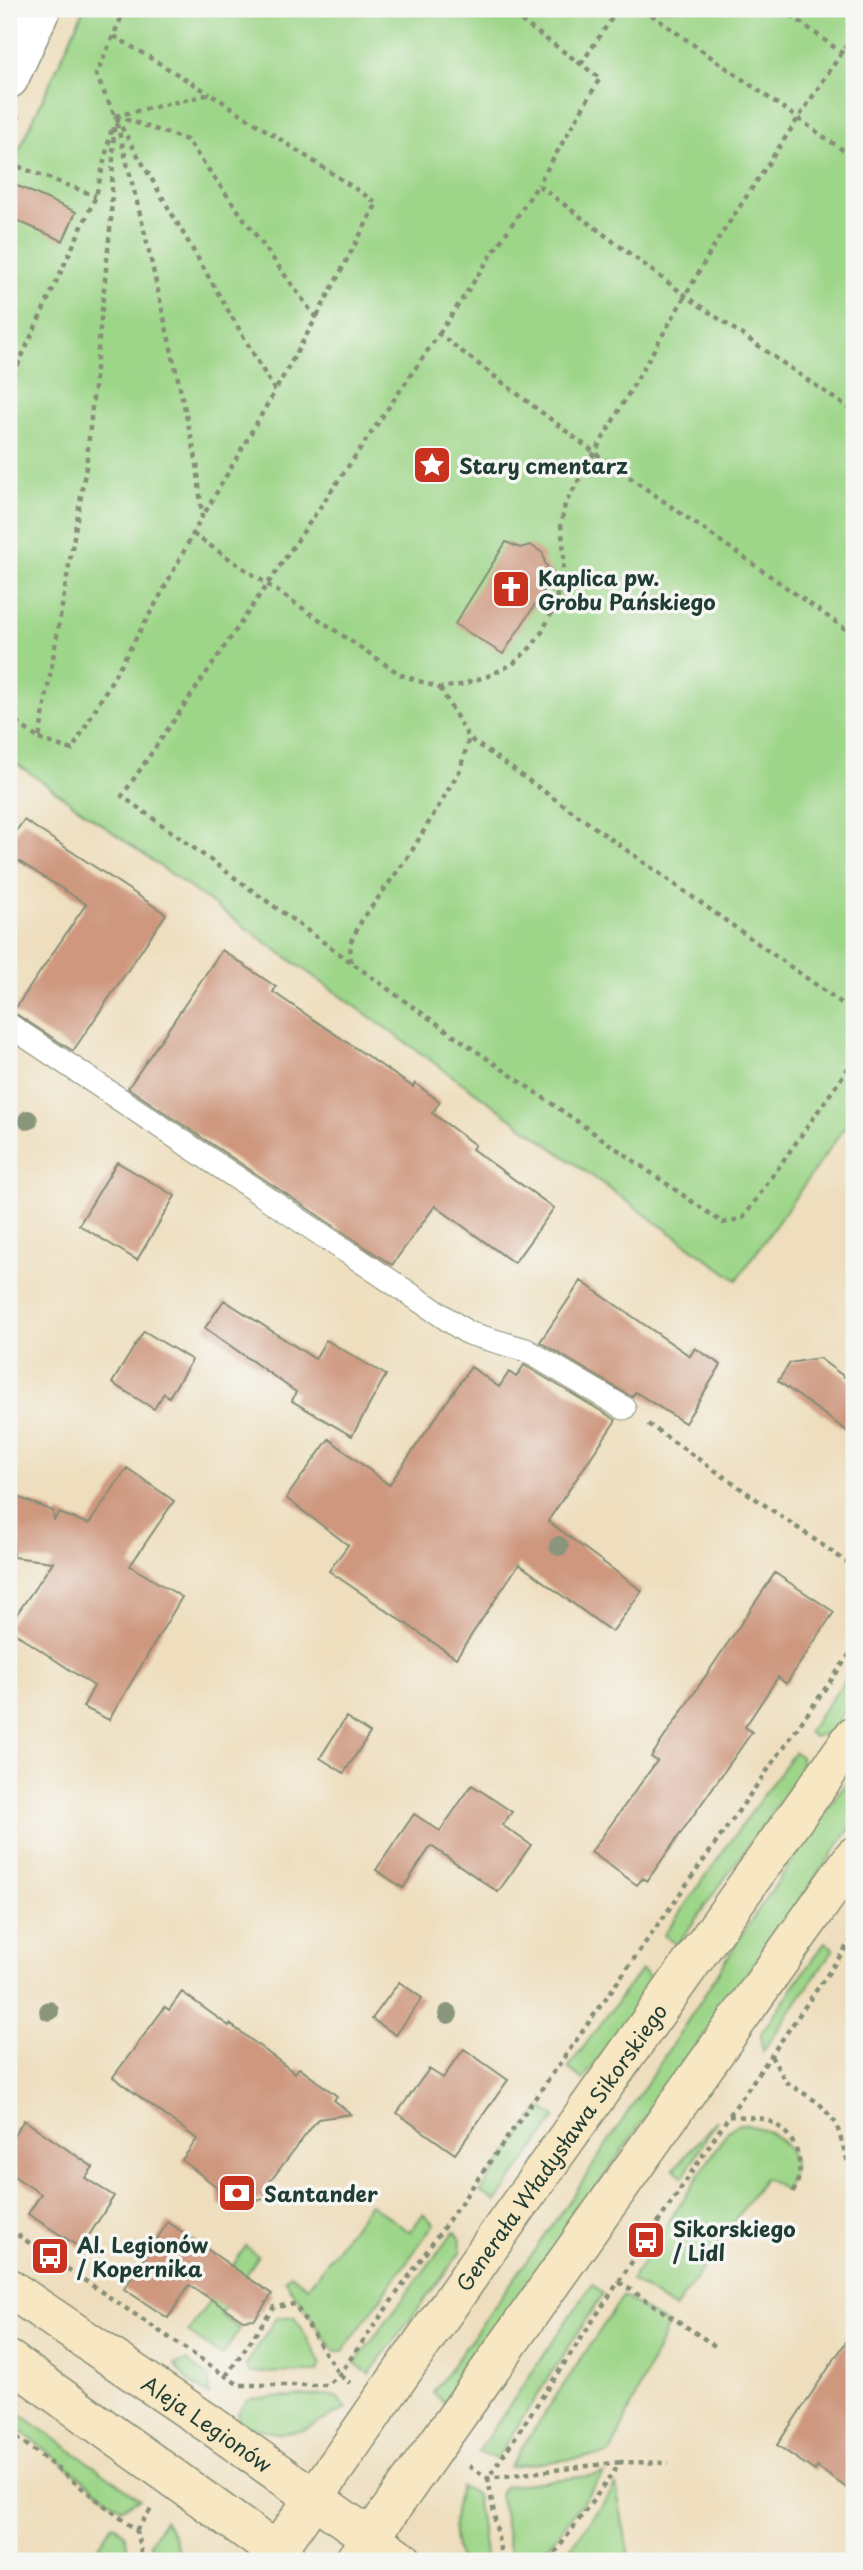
<svg xmlns="http://www.w3.org/2000/svg" width="863" height="2570" font-family="'Playpen Sans',sans-serif">
<rect width="100%" height="100%" fill="#f6f6f2"/>
<filter id="ink" filterUnits="userSpaceOnUse"><feTurbulence type="fractalNoise" baseFrequency=".0143" numOctaves="2"/><feDisplacementMap in="SourceGraphic" scale="14" xChannelSelector="R" yChannelSelector="G"/><feConvolveMatrix kernelMatrix="1 2 1 2 8 2 1 2 1" color-interpolation-filters="sRGB"/></filter>
<filter id="wash" filterUnits="userSpaceOnUse"><feTurbulence type="fractalNoise" baseFrequency=".00686" numOctaves="4" result="noise"/><feDisplacementMap in="SourceGraphic" scale="28" xChannelSelector="R" yChannelSelector="G"/><feGaussianBlur stdDeviation="1.57" result="paint"/><feColorMatrix in="noise" values="0 0 0 0 0 0 0 0 0 0 0 0 0 0 0 0 0 1.4 0 .05"/><feComposite in="paint" operator="in"/></filter>
<g filter="url(#wash)">
<rect width="100%" height="100%" fill="#eedebd"/>
<path fill="#9ed689" stroke="#5e8a5e" stroke-width="2" d="M 84,9 L 854,9 L 854,1114 L 737,1280 L 9,758 L 9,172 Z
M 854,1667 L 854,1698 L 830,1732 L 814,1737 L 808,1732 Z
M 794,1752 L 801,1757 L 801,1772 L 677,1945 L 664,1935 Z
M 854,1771 L 854,1823 L 444,2402 L 433,2393 L 575,2193 L 698,2005 L 748,1925 Z
M 825,1942 L 834,1949 L 762,2052 L 761,2033 Z
M 641,1970 L 656,1981 L 583,2080 L 568,2068 Z
M 541,2107 L 556,2117 L 496,2202 L 480,2191 Z
M 717,2120 L 683,2177 L 674,2169 Z
M 739,2124 C 774,2127 809,2153 785,2190 L 764,2178 L 675,2309 L 631,2280 L 728,2131 Z
M 370,2204 L 410,2232 L 423,2214 L 434,2224 L 343,2351 L 334,2351 L 285,2280 L 290,2274 L 308,2287 Z
M 454,2231 L 461,2239 L 460,2253 L 369,2374 L 355,2363 Z
M 246,2246 L 258,2256 L 221,2315 L 240,2329 L 222,2356 L 188,2332 Z
M 592,2284 L 603,2294 L 496,2459 L 478,2452 Z
M 623,2296 L 668,2325 L 610,2454 L 509,2467 Z
M 295,2316 L 321,2364 L 317,2372 L 249,2373 L 246,2365 L 276,2318 Z
M 187,2361 L 209,2378 L 209,2395 L 187,2380 L 175,2364 Z
M 325,2395 L 337,2397 L 346,2409 L 304,2430 L 281,2434 L 239,2423 L 238,2413 L 247,2401 L 252,2399 Z
M 9,2406 L 140,2499 L 121,2508 L 9,2422 Z
M 604,2474 L 537,2561 L 511,2561 L 500,2494 L 505,2486 Z
M 616,2485 L 630,2561 L 561,2561 Z
M 461,2486 L 476,2495 L 486,2561 L 460,2561 C 450,2536 453,2511 461,2486 Z
M 164,2520 L 173,2535 L 182,2561 L 154,2561 L 150,2543 Z
M 113,2524 L 125,2534 L 130,2561 L 88,2561 Z"/>
<g id="blocks">
<path fill="#ce977e" d="M 9,182 L 76,212 L 63,241 L 9,217 Z
M 506,542 L 520,548 L 530,545 L 543,553 L 545,564 L 554,575 L 503,654 L 455,624 Z
M 24,820 L 166,914 L 73,1051 L 13,1012 L 86,904 L 9,855 L 9,841 Z
M 222,950 L 276,987 L 273,992 L 413,1087 L 415,1083 L 440,1102 L 432,1113 L 475,1145 L 472,1149 L 554,1208 L 514,1263 L 435,1206 L 392,1265 L 128,1088 Z
M 117,1162 L 175,1196 L 137,1260 L 79,1225 Z
M 581,1281 L 690,1356 L 695,1348 L 721,1365 L 685,1423 L 635,1392 L 632,1397 L 540,1342 Z
M 224,1300 L 315,1359 L 326,1340 L 386,1375 L 352,1436 L 292,1401 L 296,1392 L 205,1328 Z
M 144,1331 L 192,1360 L 169,1397 L 164,1393 L 154,1409 L 112,1383 Z
M 819,1358 L 854,1384 L 854,1436 L 778,1381 L 790,1363 Z
M 524,1365 L 616,1420 L 548,1521 L 642,1591 L 612,1632 L 519,1564 L 456,1658 L 329,1571 L 348,1545 L 286,1498 L 329,1439 L 389,1485 L 471,1367 L 499,1387 L 509,1372 L 516,1377 Z
M 127,1468 L 174,1501 L 130,1566 L 182,1597 L 109,1720 L 83,1707 L 94,1686 L 9,1629 L 9,1625 L 53,1562 L 13,1557 L 15,1496 L 53,1511 L 54,1520 L 59,1513 L 89,1524 Z
M 775,1573 L 834,1612 L 786,1684 L 778,1677 L 745,1727 L 752,1732 L 647,1881 L 643,1878 L 637,1885 L 591,1852 L 657,1761 L 651,1757 Z
M 346,1717 L 370,1733 L 344,1773 L 320,1758 Z
M 472,1785 L 512,1812 L 502,1825 L 531,1845 L 498,1892 L 431,1846 L 403,1888 L 376,1870 L 414,1814 L 440,1831 Z
M 399,1982 L 422,1998 L 396,2035 L 372,2019 Z
M 182,1992 L 229,2026 L 230,2024 L 295,2073 L 299,2068 L 337,2096 L 334,2100 L 351,2114 L 318,2119 L 265,2188 L 266,2199 L 219,2206 L 217,2187 L 182,2160 L 197,2139 L 113,2077 L 165,2007 L 169,2010 Z
M 464,2049 L 508,2080 L 455,2154 L 397,2113 L 429,2069 L 443,2078 Z
M 24,2120 L 93,2167 L 85,2178 L 114,2196 L 81,2248 L 28,2214 L 41,2194 L 9,2173 L 9,2143 Z
M 168,2222 L 272,2294 L 255,2319 L 243,2320 L 189,2285 L 168,2318 L 124,2289 Z
M 854,2330 L 854,2493 L 817,2467 L 815,2471 L 777,2445 Z"/>
</g>
</g>
<g filter="url(#ink)">
<use href="#blocks" fill-opacity="0" stroke="#868e78" stroke-width="2"/>
<g fill="none" stroke-linecap="round" stroke-linejoin="round">
<defs>
<path id="lane" d="M 9,1025 L 468,1333 L 526,1350 L 624,1408"/>
<path id="street" d="M 9,79 L 41,9"/>
<g id="secondary">
<path id="s1" d="M 9,2288 L 211,2425 L 403,2561"/>
<path d="M 9,2360 L 289,2561"/>
<path id="s2" d="M 270,2561 L 499,2233 L 854,1735"/>
<path d="M 354,2561 L 854,1856"/>
</g>
</defs>
<use href="#lane" stroke="#868e78" stroke-width="25"/>
<use href="#street" stroke="#868e78" stroke-width="41"/>
<use href="#secondary" stroke="#868e78" stroke-width="41"/>
<path stroke="#868e78" stroke-width="4.5" stroke-dasharray="5 5" stroke-linecap="butt" d="M 125,9 L 96,75 L 115,116 L 275,391 L 203,516
M 505,9 L 600,78 L 538,185
M 643,9 L 854,158
M 783,9 L 854,62
M 114,36 L 210,94
M 581,64 L 618,9
M 115,116 L 211,94 L 377,203 L 316,318
M 116,116 L 187,140 L 316,318 L 275,391
M 9,136 L 19,116
M 9,163 L 96,196
M 439,334 L 538,185 L 686,296 L 854,412
M 9,384 L 96,196 L 112,127
M 193,534 L 401,675 L 440,688 L 460,685 L 488,676 L 513,664 L 532,646 L 542,632 L 554,608 L 563,572 L 564,552 L 561,525 L 565,504 L 715,244 L 854,34
M 854,635 L 595,453 L 439,334 L 122,796 L 406,1002 L 723,1223 L 743,1218 L 854,1060
M 440,688 L 469,738 L 850,1009
M 9,716 L 39,739 L 86,467 L 111,220 L 114,124
M 39,739 L 72,750 L 160,596 L 202,517 L 197,463 L 145,234 L 115,116
M 351,962 L 350,943 L 362,920 L 410,854 L 460,770 L 469,738
M 648,1424 L 854,1567
M 771,2056 L 786,2082 L 819,2103 L 836,2123 L 854,2182
M 729,2116 C 740,2117 753,2116 763,2119 C 794,2127 809,2165 793,2192
M 9,2229 L 239,2385 L 327,2385 L 339,2375 L 854,1648
M 619,2282 L 718,2348
M 226,2376 L 274,2307 L 295,2304 L 339,2375 L 350,2383
M 9,2431 L 136,2530 L 143,2561
M 469,2466 L 488,2478 L 621,2462
M 136,2530 L 152,2508
M 502,2561 L 488,2478 L 729,2116 L 854,1936
M 549,2561 L 621,2462 L 669,2463"/>
<use href="#lane" stroke="#fff" stroke-width="23"/>
<use href="#street" stroke="#fff" stroke-width="38"/>
<use href="#secondary" stroke="#f8e7c3" stroke-width="38"/>
</g>
<g fill="#8a967b">
<circle cx="28" cy="1120" r="10"/>
<circle cx="559" cy="1546" r="10"/>
<circle cx="49" cy="2011" r="10"/>
<circle cx="448" cy="2014" r="10"/>
</g>
</g>
<defs>
<symbol id="sight-square" viewBox="-11 -11 22 22"><rect x="-9" y="-9" width="18" height="18" rx="4" fill="#c8321e" stroke="#f6f6f2"/><path d="M0-6L1.8-2.2L6-1.7L2.9 1.2L3.7 5.4L0 3.3L-3.7 5.4L-2.9 1.2L-6-1.7L-1.8-2.2Z" fill="#fff"/></symbol>
<symbol id="church-square" viewBox="-11 -11 22 22"><rect x="-9" y="-9" width="18" height="18" rx="4" fill="#c8321e" stroke="#f6f6f2"/><path d="M-1.2-6h2.4v3.5h3.3v2.4h-3.3V6h-2.4V-.1h-3.3v-2.4h3.3Z" fill="#fff"/></symbol>
<symbol id="bank-square" viewBox="-11 -11 22 22"><rect x="-9" y="-9" width="18" height="18" rx="4" fill="#c8321e" stroke="#f6f6f2"/><path d="M-6-4H6V4H-6ZM0-2.3a2.3 2.3 0 1 0 0 4.6a2.3 2.3 0 1 0 0-4.6Z" fill="#fff"/></symbol>
<symbol id="bus-square" viewBox="-11 -11 22 22"><rect x="-9" y="-9" width="18" height="18" rx="4" fill="#c8321e" stroke="#f6f6f2"/><path d="M-5-6H5V4H4V6H2V4H-2V6H-4V4H-5ZM-3.5-4V0h7V-4ZM-3.5 1.2v1.5H-2V1.2ZM2 1.2v1.5H3.5V1.2Z" fill="#fff"/></symbol>
</defs>
<g fill-rule="evenodd">
<use href="#sight-square" x="410" y="443" width="44" height="44"/>
<use href="#church-square" x="489" y="567" width="44" height="44"/>
<use href="#bank-square" x="215" y="2171" width="44" height="44"/>
<use href="#bus-square" x="624" y="2218" width="44" height="44"/>
<use href="#bus-square" x="28" y="2234" width="44" height="44"/>
</g>
<g text-anchor="middle" dominant-baseline="central" stroke-width="7" stroke-linejoin="round" paint-order="stroke">
<g font-size="21" font-weight="bold" fill="#1f3d34" stroke="#f6f6f2" text-anchor="start">
<text x="459" y="465">Stary cmentarz</text>
<text x="538" y="577">Kaplica pw.<tspan x="538" dy="24">Grobu Pańskiego</tspan></text>
<text x="264" y="2193">Santander</text>
<text x="673" y="2228">Sikorskiego<tspan x="673" dy="24">/ Lidl</tspan></text>
<text x="77" y="2244">Al. Legionów<tspan x="77" dy="24">/ Kopernika</tspan></text>
</g>
<g font-size="21" fill="#1f3d34" stroke="#f6f6f2">
<text stroke="none"><textPath href="#s2" startOffset="506">Generała Władysława Sikorskiego</textPath></text>
<text stroke="none"><textPath href="#s1" startOffset="240">Aleja Legionów</textPath></text>
</g>
</g>
<rect width="863" height="2570" fill="none" stroke="#f6f6f2" stroke-width="35"/>
</svg>
